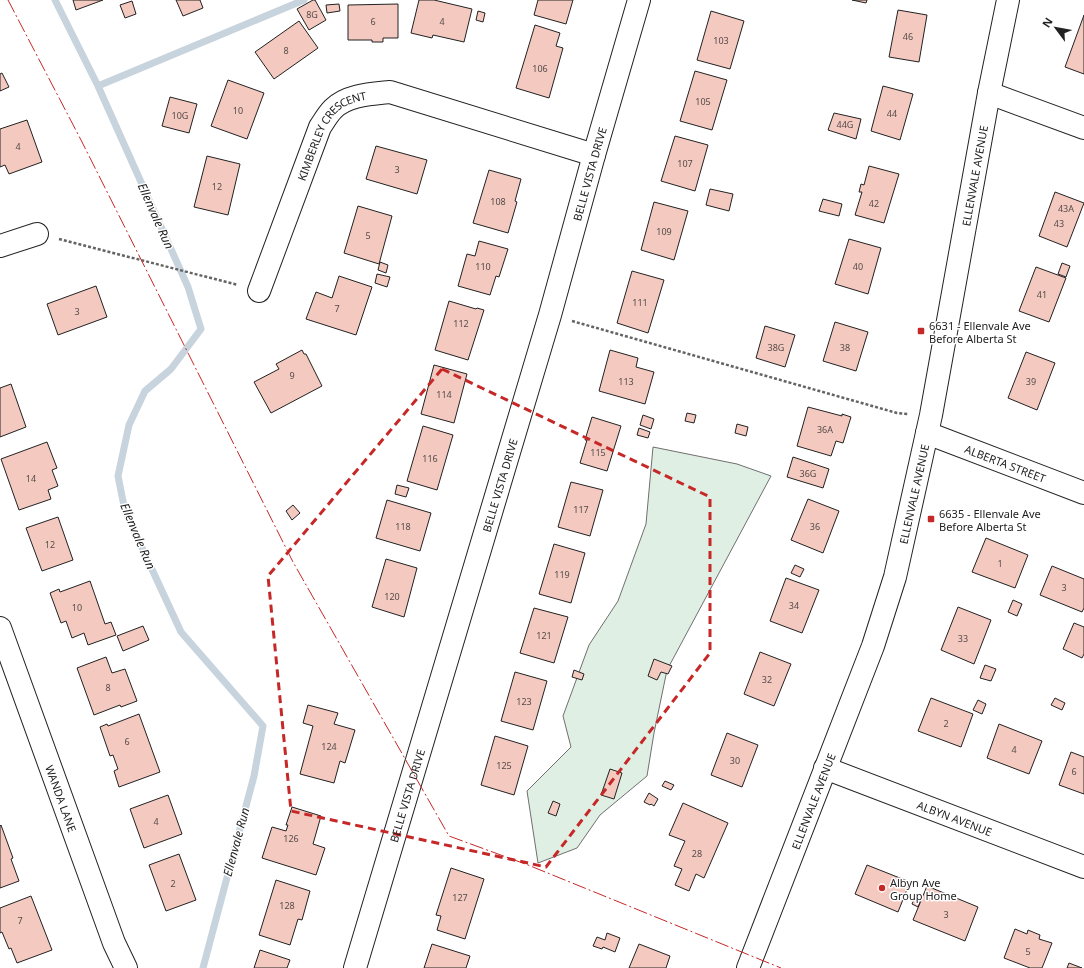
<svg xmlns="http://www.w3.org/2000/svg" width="1084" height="968" font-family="'Noto Sans',sans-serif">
<rect width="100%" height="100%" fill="#fff"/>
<path fill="#e0efe3" stroke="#6f6f6f" d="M 653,447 L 737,464 L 771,476 L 667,670 L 654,733 L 647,776 L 600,815 L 577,848 L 538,863 L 527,791 L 571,747 L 563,716 L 589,645 L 618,601 L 646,524 Z"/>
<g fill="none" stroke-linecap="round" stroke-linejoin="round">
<path stroke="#c7d3dd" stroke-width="7" d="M 55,0 L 98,86 L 188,287 L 201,329 L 171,369 L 145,391 L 129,425 L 118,476 L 125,511 L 181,632 L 263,726 L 254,776 L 203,968
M 98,86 L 304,0"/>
</g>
<path fill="#f3c9c0" stroke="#222" d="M 73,0 L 103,0 L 76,10 Z
M 176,0 L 200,0 L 203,8 L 183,16 Z
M 313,0 L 315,0 L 326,20 L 309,30 L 297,9 Z
M 419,0 L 434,0 L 472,9 L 464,42 L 433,35 L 432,38 L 411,33 Z
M 538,0 L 573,0 L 566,24 L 534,15 Z
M 852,0 L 867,0 L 866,3 Z
M 132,1 L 136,14 L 125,18 L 120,5 Z
M 339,4 L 340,11 L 327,13 L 326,5 Z
M 398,4 L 398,38 L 383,38 L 383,42 L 372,42 L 372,40 L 348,40 L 348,5 Z
M 898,10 L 927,15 L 919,62 L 889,57 Z
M 478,11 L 485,13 L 483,22 L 476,20 Z
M 711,11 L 744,21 L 730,69 L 697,60 Z
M 1084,15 L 1084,74 L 1065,67 Z
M 299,21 L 318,48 L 274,79 L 255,52 Z
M 535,25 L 560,33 L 556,46 L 563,48 L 549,98 L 516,88 Z
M 695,71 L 727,80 L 712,130 L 680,121 Z
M 2,73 L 9,87 L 0,91 L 0,74 Z
M 228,80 L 264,93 L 247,139 L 211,126 Z
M 883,86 L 913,94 L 900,140 L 871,131 Z
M 170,97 L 197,104 L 189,133 L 162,126 Z
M 834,113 L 861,119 L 856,139 L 828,130 Z
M 27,120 L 42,162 L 9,174 L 5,165 L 0,167 L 0,129 Z
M 675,136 L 708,145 L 695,191 L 661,181 Z
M 376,146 L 427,160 L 417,194 L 366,179 Z
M 207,156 L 240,164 L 228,215 L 194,207 Z
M 869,166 L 899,174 L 884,223 L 855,215 L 862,192 L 859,192 L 861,184 L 864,185 Z
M 489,170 L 521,179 L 515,201 L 517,202 L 508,233 L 473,223 Z
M 710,189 L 733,194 L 729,211 L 706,205 Z
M 1055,192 L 1084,203 L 1067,247 L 1039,236 Z
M 823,199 L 842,204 L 839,216 L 819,211 Z
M 654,202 L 688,211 L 674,260 L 641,250 Z
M 358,206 L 392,216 L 379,264 L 344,253 Z
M 849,239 L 881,248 L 868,294 L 835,284 Z
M 479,241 L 508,249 L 499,277 L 496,276 L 490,295 L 458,286 L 467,254 L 475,256 Z
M 380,262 L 388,265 L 386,273 L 378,270 Z
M 1062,263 L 1070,266 L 1066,277 L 1058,274 Z
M 1036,267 L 1066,278 L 1049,322 L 1019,311 Z
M 632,271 L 664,280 L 648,333 L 617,323 Z
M 377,274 L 390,277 L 387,287 L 375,283 Z
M 339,276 L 372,287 L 356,335 L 306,319 L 316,292 L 332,298 Z
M 96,286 L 107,317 L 58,335 L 47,304 Z
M 449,301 L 476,309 L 477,308 L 484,310 L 468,360 L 435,350 Z
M 835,322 L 868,332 L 856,371 L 823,361 Z
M 765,326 L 795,335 L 785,367 L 756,358 Z
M 302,350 L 304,354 L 306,354 L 322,386 L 271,413 L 254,382 L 279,369 L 276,364 Z
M 610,350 L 638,358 L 636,367 L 654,372 L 645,404 L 599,391 Z
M 1026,352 L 1055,363 L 1037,410 L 1008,398 Z
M 434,365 L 467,374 L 454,423 L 421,414 Z
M 11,384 L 26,427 L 0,437 L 0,388 Z
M 808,407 L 842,416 L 842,414 L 851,417 L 843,443 L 836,441 L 831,456 L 797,446 Z
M 687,413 L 696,415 L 694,423 L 685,421 Z
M 643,415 L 654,419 L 651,429 L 640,425 Z
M 592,417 L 621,426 L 607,471 L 580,463 L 587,440 L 585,440 Z
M 737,424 L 748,427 L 746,436 L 735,433 Z
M 423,426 L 453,435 L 437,490 L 407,481 Z
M 639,428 L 650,432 L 648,438 L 637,435 Z
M 47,442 L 57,468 L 52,470 L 58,486 L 48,490 L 51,499 L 19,510 L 1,459 Z
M 793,457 L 829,469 L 823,488 L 787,477 Z
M 571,482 L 603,490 L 590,536 L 558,527 Z
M 397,485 L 409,488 L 406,497 L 395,494 Z
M 808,499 L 839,511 L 823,553 L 791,540 Z
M 387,500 L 431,513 L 420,551 L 376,538 Z
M 293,505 L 300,513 L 292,520 L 286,511 Z
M 58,517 L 73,560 L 42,571 L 26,528 Z
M 986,538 L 1028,555 L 1015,588 L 972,572 Z
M 554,544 L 585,553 L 571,603 L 539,594 Z
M 386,559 L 417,568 L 404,617 L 372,607 Z
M 795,565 L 804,569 L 800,577 L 791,573 Z
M 1052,566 L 1084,579 L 1084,608 L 1082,612 L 1040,595 Z
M 786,578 L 819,590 L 802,633 L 770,621 Z
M 90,581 L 105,624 L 111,622 L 116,635 L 88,645 L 84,633 L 72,638 L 66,621 L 61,623 L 50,593 L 59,589 L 60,592 Z
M 1013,600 L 1022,604 L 1017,616 L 1008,612 Z
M 958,607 L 991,620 L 974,664 L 941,650 Z
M 534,608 L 568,617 L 554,663 L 520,653 Z
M 1074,623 L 1084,627 L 1084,654 L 1082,658 L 1063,649 Z
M 143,626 L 149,640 L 123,651 L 117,636 Z
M 760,652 L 791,664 L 774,706 L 744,694 Z
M 106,657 L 112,673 L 125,669 L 137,701 L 121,707 L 120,705 L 94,715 L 77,668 Z
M 654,659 L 672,666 L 668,674 L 661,672 L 657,680 L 648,676 Z
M 985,665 L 996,669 L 991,681 L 980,678 Z
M 574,670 L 584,674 L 582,680 L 572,677 Z
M 515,672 L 547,681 L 533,730 L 501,721 Z
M 931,698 L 973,714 L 961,747 L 918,731 Z
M 1055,698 L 1065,703 L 1062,710 L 1051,705 Z
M 978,700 L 986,704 L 982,714 L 973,710 Z
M 308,705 L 338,713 L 334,724 L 355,730 L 345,763 L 340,761 L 334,783 L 300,774 L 313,726 L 303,723 Z
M 139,714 L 160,772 L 119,787 L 114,771 L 118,769 L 113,755 L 110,756 L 100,727 L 107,724 L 108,726 Z
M 999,724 L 1042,741 L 1029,774 L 987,758 Z
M 727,733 L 758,745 L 742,787 L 711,775 Z
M 495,736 L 528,746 L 514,795 L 481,785 Z
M 1071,752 L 1084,757 L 1084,794 L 1059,785 Z
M 610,769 L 622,773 L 614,799 L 601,795 Z
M 665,781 L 674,785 L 671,790 L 662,786 Z
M 649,793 L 658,799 L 654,806 L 651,804 L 650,805 L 644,802 Z
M 168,795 L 182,834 L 144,848 L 130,809 Z
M 553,801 L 560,804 L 556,816 L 548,813 Z
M 683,803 L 728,823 L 704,878 L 696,874 L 689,891 L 675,885 L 682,869 L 674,866 L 685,841 L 669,835 Z
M 292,807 L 321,816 L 313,844 L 325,848 L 316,875 L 262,858 L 272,827 L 286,831 L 288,825 L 286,825 Z
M 1,825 L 13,858 L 11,859 L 19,881 L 0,888 L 0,826 Z
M 179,854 L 196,900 L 166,911 L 149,865 Z
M 867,865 L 910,882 L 898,912 L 855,894 Z
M 451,868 L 484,879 L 465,939 L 437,930 L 441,916 L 436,915 Z
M 276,880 L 310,891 L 302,920 L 298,919 L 290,945 L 259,935 Z
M 927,886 L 978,907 L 965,941 L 913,920 Z
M 31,896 L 52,950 L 17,963 L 11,948 L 9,949 L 2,932 L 0,933 L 0,908 Z
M 915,897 L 921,899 L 918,907 L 912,904 Z
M 1015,929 L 1027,934 L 1028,930 L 1040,935 L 1039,939 L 1052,943 L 1042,968 L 1030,968 L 1004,958 Z
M 607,933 L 620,938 L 615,952 L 603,947 L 602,949 L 593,946 L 597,937 L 605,940 Z
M 432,944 L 470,956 L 466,968 L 424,968 Z
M 639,944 L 670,956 L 666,968 L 629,968 Z
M 260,950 L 290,960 L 287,968 L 254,968 Z
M 1069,963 L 1082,968 L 1067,968 Z"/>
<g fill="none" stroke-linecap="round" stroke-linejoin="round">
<defs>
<g id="minor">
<path d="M 989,93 L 1084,128"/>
<path d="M 0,246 L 37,234"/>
<path id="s1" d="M 259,291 L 320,127 C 324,121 328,114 333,109 C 347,95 371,94 390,92 L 594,155"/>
<path id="s2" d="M 927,433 L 1084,493"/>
<path id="s3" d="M 0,628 L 114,943 L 126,968"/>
<path id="s4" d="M 825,768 L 1084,867"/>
<path id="s5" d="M 355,968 L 550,315 L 594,155 L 639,0"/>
<path id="s6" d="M 748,968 L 873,646 L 895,577 L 931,415 L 989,93 L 1008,0"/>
</g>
</defs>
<use href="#minor" stroke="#222" stroke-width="24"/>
<path stroke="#646464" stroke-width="2.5" stroke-dasharray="3 2" stroke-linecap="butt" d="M 59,239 L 238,285
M 572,321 L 897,413 L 908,414"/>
<use href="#minor" stroke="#fff" stroke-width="22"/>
<path stroke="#c62828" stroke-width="1" stroke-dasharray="14 3 2 3" stroke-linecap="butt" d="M 8,0 L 81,140 L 293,562 L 449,836 L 528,865 L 781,968"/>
</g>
<path fill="none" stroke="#c62828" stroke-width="3" stroke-dasharray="8 5" stroke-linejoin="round" d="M 442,369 L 710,497 L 710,653 L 546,867 L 291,811 L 268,576 Z"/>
<g fill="#c62828" stroke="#fff" stroke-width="1.5">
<rect x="917" y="327" width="8" height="8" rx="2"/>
<rect x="927" y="515" width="8" height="8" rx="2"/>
<circle cx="882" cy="888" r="4"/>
</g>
<g text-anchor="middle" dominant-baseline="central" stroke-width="3" stroke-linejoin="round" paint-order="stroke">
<g font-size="9" fill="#564c4a">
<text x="312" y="14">8G</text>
<text x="373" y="21">6</text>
<text x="442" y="21">4</text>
<text x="908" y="36">46</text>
<text x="721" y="40">103</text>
<text x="286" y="50">8</text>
<text x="540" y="68">106</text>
<text x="703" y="101">105</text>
<text x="238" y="110">10</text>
<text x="892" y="113">44</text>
<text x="180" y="115">10G</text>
<text x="845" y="124">44G</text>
<text x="18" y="146">4</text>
<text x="685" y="163">107</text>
<text x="397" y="169">3</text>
<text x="217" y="186">12</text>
<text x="498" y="201">108</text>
<text x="874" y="203">42</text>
<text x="1066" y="208">43A</text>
<text x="1059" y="223">43</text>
<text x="664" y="231">109</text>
<text x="368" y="235">5</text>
<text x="483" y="266">110</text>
<text x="858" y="266">40</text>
<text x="1042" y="294">41</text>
<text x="640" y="302">111</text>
<text x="337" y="308">7</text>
<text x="77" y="311">3</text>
<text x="461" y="323">112</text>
<text x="776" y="347">38G</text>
<text x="845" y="347">38</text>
<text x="292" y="375">9</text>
<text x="626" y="381">113</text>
<text x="1031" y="381">39</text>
<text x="444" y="394">114</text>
<text x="825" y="429">36A</text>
<text x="598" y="452">115</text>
<text x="430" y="458">116</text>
<text x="808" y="473">36G</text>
<text x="31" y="478">14</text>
<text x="581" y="509">117</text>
<text x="403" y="526">118</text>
<text x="815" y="526">36</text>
<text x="50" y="544">12</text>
<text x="1000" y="563">1</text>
<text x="562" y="574">119</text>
<text x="1064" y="587">3</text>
<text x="392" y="596">120</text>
<text x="794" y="605">34</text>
<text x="77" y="607">10</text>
<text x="544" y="635">121</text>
<text x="963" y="638">33</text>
<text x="767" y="679">32</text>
<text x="108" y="687">8</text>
<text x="524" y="701">123</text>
<text x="946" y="723">2</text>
<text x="127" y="741">6</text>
<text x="329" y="746">124</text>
<text x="1014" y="749">4</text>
<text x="735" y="760">30</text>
<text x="504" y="765">125</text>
<text x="1074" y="771">6</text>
<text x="156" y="821">4</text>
<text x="291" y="838">126</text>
<text x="697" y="853">28</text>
<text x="173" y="883">2</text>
<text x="460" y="897">127</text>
<text x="287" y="905">128</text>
<text x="946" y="914">3</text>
<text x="20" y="920">7</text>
<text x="1028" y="951">5</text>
</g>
<g font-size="11" fill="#222" stroke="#fff">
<text stroke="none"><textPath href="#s1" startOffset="176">KIMBERLEY CRESCENT</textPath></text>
<text stroke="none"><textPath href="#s5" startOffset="828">BELLE VISTA DRIVE</textPath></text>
<text stroke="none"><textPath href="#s6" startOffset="827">ELLENVALE AVENUE</textPath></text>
<text stroke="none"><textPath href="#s2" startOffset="84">ALBERTA STREET</textPath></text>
<text stroke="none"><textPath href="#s5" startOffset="504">BELLE VISTA DRIVE</textPath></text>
<text stroke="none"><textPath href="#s6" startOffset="503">ELLENVALE AVENUE</textPath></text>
<text stroke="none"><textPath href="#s5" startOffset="180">BELLE VISTA DRIVE</textPath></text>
<text stroke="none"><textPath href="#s3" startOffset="181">WANDA LANE</textPath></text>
<text stroke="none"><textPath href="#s6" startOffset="179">ELLENVALE AVENUE</textPath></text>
<text stroke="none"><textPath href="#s4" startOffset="139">ALBYN AVENUE</textPath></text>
</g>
<g font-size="11" fill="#222" stroke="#fff" text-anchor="start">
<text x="929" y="325">6631 - Ellenvale Ave<tspan x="929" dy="13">Before Alberta St</tspan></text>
<text x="939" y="513">6635 - Ellenvale Ave<tspan x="939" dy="13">Before Alberta St</tspan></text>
<text x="890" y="882">Albyn Ave<tspan x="890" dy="13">Group Home</tspan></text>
</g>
<g font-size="12" font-style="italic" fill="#222" stroke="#fff">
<text transform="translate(156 216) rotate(66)">Ellenvale Run</text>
<text transform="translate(138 536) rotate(67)">Ellenvale Run</text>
<text transform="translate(236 842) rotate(-75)">Ellenvale Run</text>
</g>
</g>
<g transform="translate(1056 28) rotate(302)" stroke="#ffffff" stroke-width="3" paint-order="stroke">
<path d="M0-3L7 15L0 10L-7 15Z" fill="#222222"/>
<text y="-6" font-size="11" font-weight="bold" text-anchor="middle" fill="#222222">N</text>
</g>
</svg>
